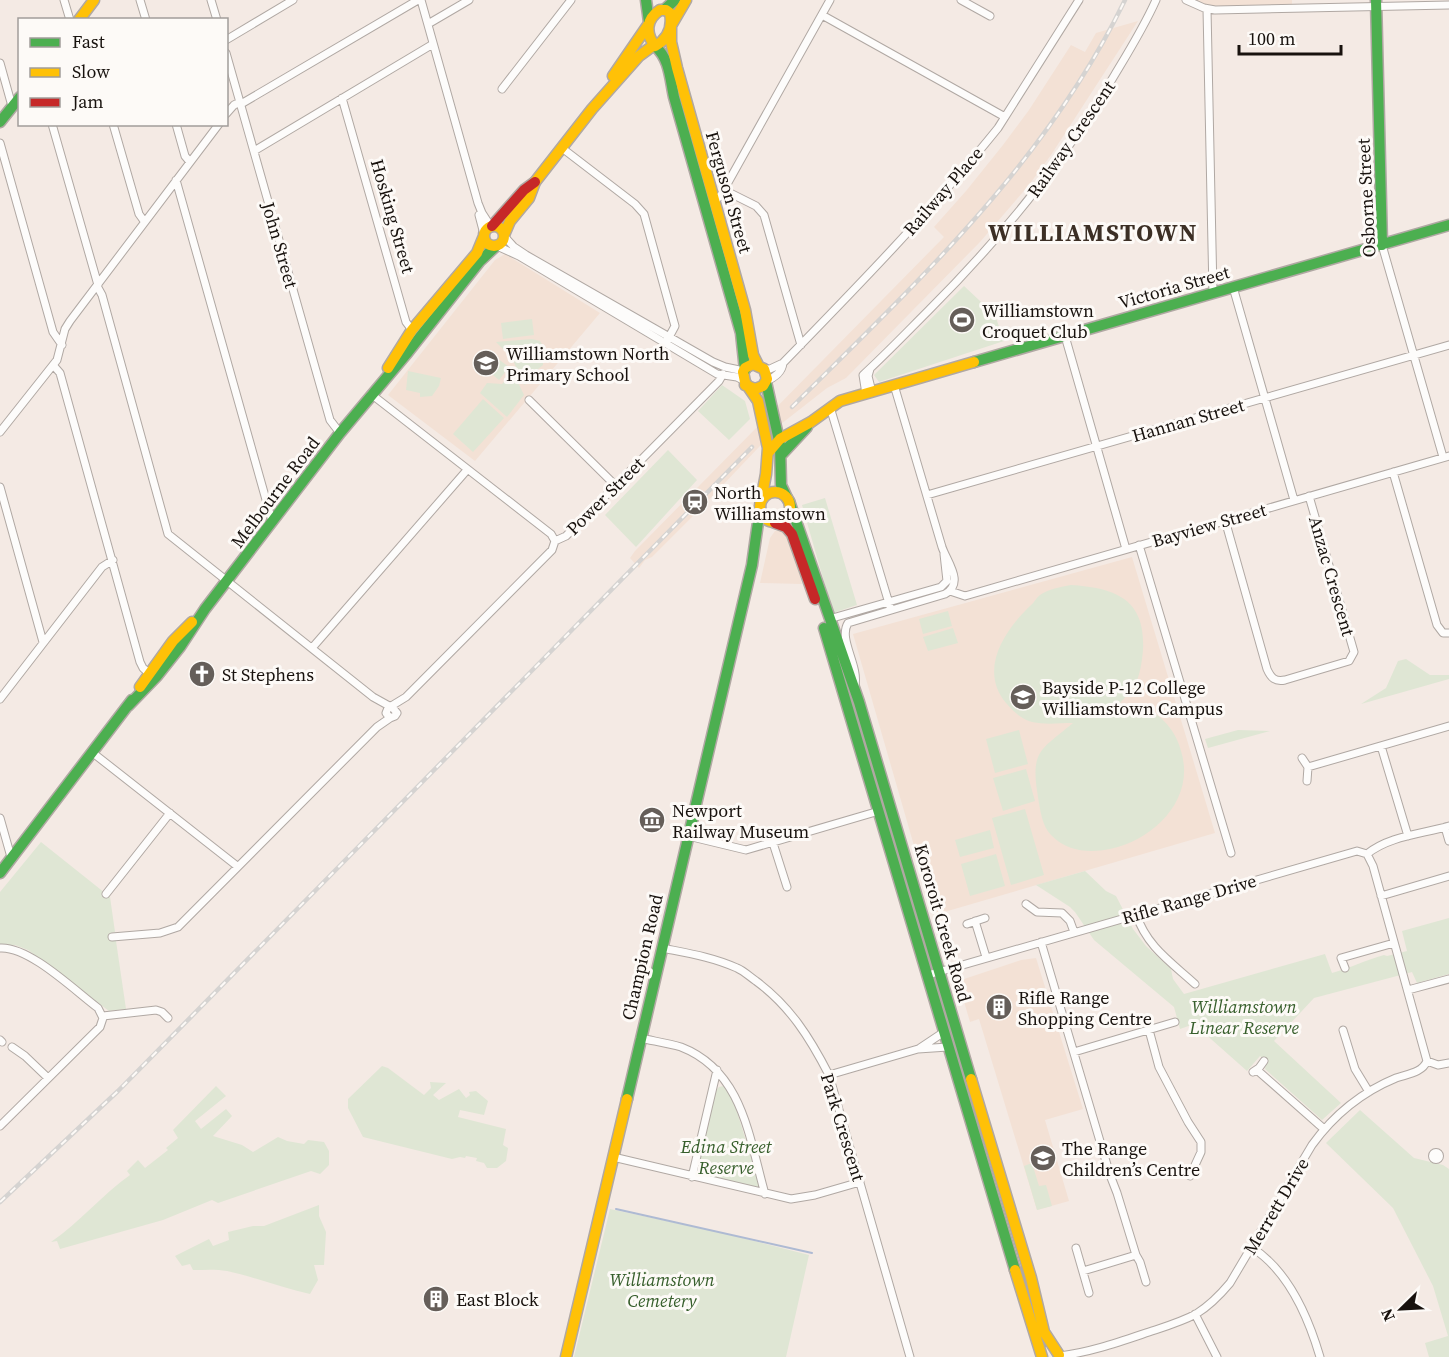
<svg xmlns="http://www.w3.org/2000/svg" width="1449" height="1357" font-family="'Source Serif 4',serif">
<rect width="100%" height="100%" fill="#f4eae4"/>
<path fill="#f3e1d5" d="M 1186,0 L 1292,0 L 1292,9 L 1215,10 Z
M 1138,21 L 1051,155 L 1029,185 L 980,242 L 846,378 L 827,388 L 781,424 L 700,509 L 652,557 L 645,560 L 639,568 L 630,558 L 635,551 L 944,237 L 934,227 L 966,191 L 1003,145 L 1029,110 L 1071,45 L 1085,52 L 1096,33 Z
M 505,254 L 600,313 L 475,461 L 388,395 L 495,260 Z
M 775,531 L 781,531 L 789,536 L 802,584 L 760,583 L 770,538 Z
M 1132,557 L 1215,833 L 934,915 L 853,634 Z
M 1036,958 L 1083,1109 L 1045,1120 L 1069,1201 L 1037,1210 L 979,1019 L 970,1022 L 958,981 L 1021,960 Z"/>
<path fill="#dfe6d4" d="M 964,286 L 995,315 L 1004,341 L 879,382 L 874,375 Z
M 532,319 L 534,335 L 503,339 L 501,323 Z
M 532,339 L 540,341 L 548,354 L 543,358 L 543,365 L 532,374 L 531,378 L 529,376 L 529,383 L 524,385 L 512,358 L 496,342 Z
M 486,350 L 509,367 L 499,380 L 477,362 Z
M 408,371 L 441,378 L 439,386 L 432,396 L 420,397 L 420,393 L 406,390 Z
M 514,374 L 524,395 L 507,417 L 480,393 L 487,383 L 502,384 L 510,375 Z
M 722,385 L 745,401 L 750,419 L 729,440 L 698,411 Z
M 483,399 L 504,418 L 473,452 L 453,434 Z
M 668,450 L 697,480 L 636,547 L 605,515 Z
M 825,498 L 857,605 L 833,613 L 802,505 Z
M 1071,585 C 1114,588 1146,598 1143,650 C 1142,661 1140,677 1134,686 C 1129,694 1121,701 1116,708 C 1125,709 1138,707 1147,710 C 1164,716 1177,734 1181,751 C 1196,799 1154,840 1110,849 C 1090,853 1067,852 1051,835 C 1042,826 1040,809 1038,797 C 1030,750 1041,750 1073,723 C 1059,723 1046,725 1032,722 C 1021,719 1013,711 1006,703 C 978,669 1005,630 1030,606 C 1034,603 1036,598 1040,595 C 1048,589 1061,587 1071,585 Z
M 948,611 L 952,626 L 923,634 L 919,619 Z
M 953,628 L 958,643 L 928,651 L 923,637 Z
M 1406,659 L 1430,675 L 1449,675 L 1449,679 L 1361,704 L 1386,688 L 1398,661 Z
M 1019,730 L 1028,764 L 995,773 L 986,739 Z
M 1238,730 L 1270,731 L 1208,748 L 1205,739 Z
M 1026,769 L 1035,801 L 1003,811 L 993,778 Z
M 1025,809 L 1044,875 L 1011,885 L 992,818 Z
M 990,830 L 994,848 L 960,857 L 955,840 Z
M 41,842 L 110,897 L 115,932 L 111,933 L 112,941 L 116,941 L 126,1009 L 109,1011 L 28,950 L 15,945 L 0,945 L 0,892 Z
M 996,854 L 1005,886 L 970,896 L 961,864 Z
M 1085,871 L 1106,891 L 1116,896 L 1133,929 L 1146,946 L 1171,969 L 1173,979 L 1184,994 L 1325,954 L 1332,973 C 1350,968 1366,960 1384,955 L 1387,956 L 1407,951 L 1402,931 L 1449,918 L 1449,974 L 1417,983 L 1412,972 L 1314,998 L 1274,1041 L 1341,1103 L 1322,1120 L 1265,1069 L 1266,1062 L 1260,1056 L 1247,1071 L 1194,1024 L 1180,1029 L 1174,1007 L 1094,940 L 1075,912 L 1070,907 L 1036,885 Z
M 382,1066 L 388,1068 L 424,1095 L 431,1088 L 430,1082 L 446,1083 L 433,1095 L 439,1100 L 459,1089 L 466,1098 L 470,1095 L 469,1092 L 476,1091 L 488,1101 L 484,1115 L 460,1110 L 458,1117 L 506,1129 L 503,1145 L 508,1148 L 506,1161 L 497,1168 L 487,1168 L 484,1163 L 476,1161 L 477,1158 L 466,1156 L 465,1158 L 460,1157 L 452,1159 L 363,1137 L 348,1108 L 348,1099 Z
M 216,1086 L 226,1096 L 195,1121 L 201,1129 L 226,1109 L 232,1116 L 213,1136 L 242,1145 L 253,1152 L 278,1137 L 287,1141 L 304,1144 L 308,1140 L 324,1142 L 329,1151 L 329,1165 L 320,1174 L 311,1171 L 218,1203 L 212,1200 L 163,1220 L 60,1249 L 57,1241 L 51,1242 C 80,1222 102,1195 130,1175 L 127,1171 L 138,1160 L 145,1168 L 168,1150 L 166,1148 L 178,1138 L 173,1130 Z
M 723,1086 L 729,1090 L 734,1102 L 760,1186 L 755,1189 L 696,1174 L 716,1090 L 719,1087 Z
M 1360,1110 L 1414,1158 L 1443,1165 L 1449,1169 L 1449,1357 L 1429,1357 L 1425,1343 L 1448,1336 L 1433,1286 L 1393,1208 L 1326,1143 Z
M 1032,1163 L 1039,1186 L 1046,1185 L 1052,1206 L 1037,1210 L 1024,1166 Z
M 319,1205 L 319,1216 L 326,1232 L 324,1265 L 314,1265 L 318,1280 L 310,1294 C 282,1288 255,1277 227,1271 C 216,1269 204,1270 193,1270 L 190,1264 L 182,1266 L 175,1256 L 209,1239 L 213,1246 L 229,1240 L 228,1232 L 253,1226 L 264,1226 Z
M 610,1209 L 723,1233 L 809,1255 L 786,1357 L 574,1357 Z"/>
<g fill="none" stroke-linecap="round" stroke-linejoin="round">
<path stroke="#aebad3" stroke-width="2" d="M 616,1209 L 812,1253"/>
<defs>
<path id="street" d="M 64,0 L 70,20
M 140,0 L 146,20
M 211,0 L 217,20
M 421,0 L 478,203 L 482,213 L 491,227
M 961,0 L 990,16
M 1186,0 L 1204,8 L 1215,10 L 1449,5
M 1207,9 L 1213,293
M 822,15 L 1005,117
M 428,24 L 469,0
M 226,40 L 293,0
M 226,53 L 330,420 L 340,433
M 0,63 L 12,106
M 502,89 L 571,0
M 342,98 L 406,322 L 412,330
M 241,104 L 418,0
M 226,114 L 234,105 L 240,102
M 52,124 L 98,285
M 113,124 L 139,214 L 144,221
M 176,124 L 185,156 L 190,162
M 0,143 L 53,332 L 62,345
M 562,148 L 635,204 L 644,214 L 675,326 L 668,339
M 254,151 L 433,44
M 176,180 L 272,521
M 724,190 L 756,206 L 764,215 L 801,345
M 715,201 L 721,195 L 830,0
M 479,215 L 484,234
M 504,236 L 514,247 L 526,255 L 713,362 L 725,367 L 744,371
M 1382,245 L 1443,457
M 497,246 L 519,256 L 717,374 L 737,377 L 743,380
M 97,286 L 102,295 L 168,534 L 373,697 L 391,707
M 1233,287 L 1294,500
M 1065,336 L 1126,549
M 53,365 L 60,373 L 140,662 L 143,668 L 151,675
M 764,369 L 770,369 L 783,363
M 870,369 L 868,376 L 872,392
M 766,381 C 774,378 782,372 783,363 C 857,287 931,211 998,128 L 1079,0
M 371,394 L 551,534 L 555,541
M 866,394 L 863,375 C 885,355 906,333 928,311 C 999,240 1063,163 1114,76 C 1129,51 1144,27 1156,0
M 529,400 L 616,486
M 830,407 L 891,610
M 0,432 L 57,360 L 65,329 L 70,321 L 219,124
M 1393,472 L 1437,625 L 1443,633 L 1449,633
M 0,487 L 43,642
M 927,495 L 1449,345
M 1225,520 L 1267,669 C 1271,678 1275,682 1285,680 L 1349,661 L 1354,652 L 1309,496
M 555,541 L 566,536 L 719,381 L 723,374
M 1139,545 L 1231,853
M 944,554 L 947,581
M 950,591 L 965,596 L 1449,456
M 829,619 L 941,587 L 947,581
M 312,648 L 467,470
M 855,685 C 859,665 838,639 848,623 L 945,594 C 965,583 947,562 942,547 L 894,385
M 0,699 L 102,567 L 113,560
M 392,707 L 397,713 L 395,716 L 390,718 L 386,713 L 388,708 L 406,697 L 552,550 L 555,541
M 1381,746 L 1408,836
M 93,753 L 237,866
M 1302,758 L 1308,767 L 1307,781
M 1308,767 L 1449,726
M 0,818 L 11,857
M 1445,827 L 1449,841
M 688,836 L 746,850 L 879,811
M 773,843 L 787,887
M 1367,854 L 1373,866 L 1427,1061
M 106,894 L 170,813
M 1381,896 L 1449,876
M 1026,904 L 1037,912 L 1062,913 L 1070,921 L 1074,932
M 1136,914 C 1147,947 1171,962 1195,984
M 975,921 L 986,957
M 967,924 L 985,918
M 112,937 L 160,933 L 178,927 L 377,727 L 390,718
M 1041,942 L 1110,1175 L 1117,1193 L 1136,1255 L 1140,1262 L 1146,1282
M 0,948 C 29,946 74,990 98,1008 L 103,1018 L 100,1027 L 0,1126
M 662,948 C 687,953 713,957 737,968 C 744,971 750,977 756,981 C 790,1006 810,1038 829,1075 L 910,1357
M 1345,968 L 1341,958 L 1394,943
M 928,975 L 1357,851 L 1367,854 C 1389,836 1422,834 1449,826
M 1408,990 L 1449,979
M 103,1016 L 156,1010 L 162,1012 L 168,1018
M 1149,1030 L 1159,1067 L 1188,1122 L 1201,1142 L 1201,1152 L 1190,1176
M 1343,1030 L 1355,1069 L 1369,1092
M 640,1038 C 653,1041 668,1043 681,1047 C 743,1071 749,1138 765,1194
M 0,1040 L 2,1042
M 12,1047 L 25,1056 L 48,1078
M 920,1048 L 944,1032
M 1074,1052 L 1175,1022
M 1257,1070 L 1324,1129
M 1253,1072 L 1259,1068 L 1264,1061
M 829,1075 L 918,1049 L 948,1047
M1432.5 1156a3.5 3.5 0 1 1 7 0a3.5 3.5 0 1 1-7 0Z
M 613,1157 L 791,1199 L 815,1195 L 860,1182
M 692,1177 L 717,1070
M 1251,1247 C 1288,1270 1308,1316 1320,1357
M 1076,1248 L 1089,1293
M 1083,1271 L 1136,1255
M 1195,1314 L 1217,1357
M 1060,1356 C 1091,1352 1119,1342 1149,1332 C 1164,1327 1181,1322 1196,1314 C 1209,1306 1220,1295 1230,1283 L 1312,1145 C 1333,1116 1362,1092 1396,1078 C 1407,1074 1422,1073 1427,1061 L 1438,1065 L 1449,1063"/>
<path id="fast" d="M 646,0 L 649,22
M 1376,0 L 1382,245
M 664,10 L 675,0
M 655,46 C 670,59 670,79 674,97 L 741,333 L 745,370
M 0,122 L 20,97
M 974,362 L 1449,225
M 766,382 L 780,445 L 781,485 L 788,500
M 781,455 L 807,427
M 789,501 L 859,702 L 971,1079
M 824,628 L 1015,1270
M 128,706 L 157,676 L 180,647 L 205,609 L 340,433 L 408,352 L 480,261 L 496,246
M 0,873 L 132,700
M 627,1099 L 752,565 L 760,508"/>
<path id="slow" d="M 660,10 L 666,10 L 670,13 C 673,28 668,39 655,46 C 645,33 646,19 660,10 Z
M 79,20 L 94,0
M 672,24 L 686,0
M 671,27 L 671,42 L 677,68 L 745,310 L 753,355 L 758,365
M 613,76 L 648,25
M484 236a10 10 0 1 1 20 0a10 10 0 1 1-20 0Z
M 504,235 L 510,221 L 529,198 L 535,182 L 592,109 L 639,56 L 654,45
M 388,368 L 412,330 L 477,253 L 484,236
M 745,385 L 755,389 L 763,386 L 767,379 L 764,369 L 753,364 L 745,368 L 743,372 L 745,382 L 758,401 L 768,448 L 766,474 L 760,506
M 768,453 L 780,439 L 811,422 L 840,401 L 974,362
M760 507a15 15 0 1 1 30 0a15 15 0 1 1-30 0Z
M 140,687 L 173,641 L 192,622
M 971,1079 L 1031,1278 L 1044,1332 L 1059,1355
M 1015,1270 L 1042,1357
M 566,1357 L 627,1099"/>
<path id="jam" d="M 492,226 L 524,190 L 535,182
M 775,523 L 786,527 L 792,534 L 815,599"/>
</defs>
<use href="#street" stroke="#b0a8a3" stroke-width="9"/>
<use href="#fast" stroke="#b0a8a3" stroke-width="13"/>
<use href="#slow" stroke="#b0a8a3" stroke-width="13"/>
<use href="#jam" stroke="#b0a8a3" stroke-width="13"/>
<use href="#street" stroke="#fdfcfb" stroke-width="7"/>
<use href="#fast" stroke="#4caf50" stroke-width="10"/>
<use href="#slow" stroke="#ffc107" stroke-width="10"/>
<use href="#jam" stroke="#c62828" stroke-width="10"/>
<defs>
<path id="rail" d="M 792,407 C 918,281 1046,163 1125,0
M 0,1202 L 118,1091 L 752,447"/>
</defs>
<use href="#rail" stroke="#d5d3d1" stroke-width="4.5"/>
<use href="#rail" stroke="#fdfaf7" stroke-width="2" stroke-dasharray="7" stroke-linecap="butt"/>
</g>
<defs>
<symbol id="stadium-disc" viewBox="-11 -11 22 22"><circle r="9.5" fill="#655e59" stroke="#fdfaf7"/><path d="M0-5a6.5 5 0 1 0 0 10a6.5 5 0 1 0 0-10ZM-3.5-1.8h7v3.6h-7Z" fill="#fff"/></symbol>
<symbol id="school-disc" viewBox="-11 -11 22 22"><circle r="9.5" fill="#655e59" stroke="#fdfaf7"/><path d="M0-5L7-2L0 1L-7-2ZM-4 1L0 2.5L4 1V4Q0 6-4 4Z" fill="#fff"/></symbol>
<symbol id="station-disc" viewBox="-11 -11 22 22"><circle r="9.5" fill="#655e59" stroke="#fdfaf7"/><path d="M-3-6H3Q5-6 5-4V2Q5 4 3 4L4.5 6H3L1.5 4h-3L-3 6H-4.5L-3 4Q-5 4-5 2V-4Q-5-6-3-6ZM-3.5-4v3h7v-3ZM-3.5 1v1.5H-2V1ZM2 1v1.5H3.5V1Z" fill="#fff"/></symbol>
<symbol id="church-disc" viewBox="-11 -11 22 22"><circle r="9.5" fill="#655e59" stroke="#fdfaf7"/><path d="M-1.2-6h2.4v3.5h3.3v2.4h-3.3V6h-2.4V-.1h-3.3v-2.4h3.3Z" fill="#fff"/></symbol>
<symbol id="museum-disc" viewBox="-11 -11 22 22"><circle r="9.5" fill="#655e59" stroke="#fdfaf7"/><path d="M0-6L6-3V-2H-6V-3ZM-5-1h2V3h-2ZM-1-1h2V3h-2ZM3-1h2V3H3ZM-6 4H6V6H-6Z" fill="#fff"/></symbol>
<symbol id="building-disc" viewBox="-11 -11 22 22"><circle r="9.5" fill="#655e59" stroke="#fdfaf7"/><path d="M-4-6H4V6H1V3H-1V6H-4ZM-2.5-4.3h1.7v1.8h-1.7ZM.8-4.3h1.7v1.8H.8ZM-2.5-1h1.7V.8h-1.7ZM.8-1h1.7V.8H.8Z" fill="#fff"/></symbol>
</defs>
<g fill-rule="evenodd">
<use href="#stadium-disc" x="947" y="305" width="30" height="30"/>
<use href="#school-disc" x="471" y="348" width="30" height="30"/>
<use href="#station-disc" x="680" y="487" width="30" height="30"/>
<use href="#church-disc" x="187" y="659" width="30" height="30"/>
<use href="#school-disc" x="1008" y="682" width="30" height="30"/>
<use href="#museum-disc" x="637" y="805" width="30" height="30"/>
<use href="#building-disc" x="984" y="992" width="30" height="30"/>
<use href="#school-disc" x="1028" y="1143" width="30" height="30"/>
<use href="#building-disc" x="421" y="1284" width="30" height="30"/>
</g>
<g text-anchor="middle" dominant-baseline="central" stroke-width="6" stroke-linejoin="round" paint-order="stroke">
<g font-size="18" fill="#18120e" stroke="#fdfaf7">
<text transform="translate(1071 139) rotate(-55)">Railway Crescent</text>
<text transform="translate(943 191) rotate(-49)">Railway Place</text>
<text transform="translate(729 192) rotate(74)">Ferguson Street</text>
<text transform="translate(1366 198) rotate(-93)">Osborne Street</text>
<text transform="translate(393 216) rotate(74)">Hosking Street</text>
<text transform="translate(280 245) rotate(74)">John Street</text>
<text transform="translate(1174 287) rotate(-16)">Victoria Street</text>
<text transform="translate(1188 420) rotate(-16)">Hannan Street</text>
<text transform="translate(275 492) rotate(-53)">Melbourne Road</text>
<text transform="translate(605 496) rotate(-45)">Power Street</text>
<text transform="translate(1209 525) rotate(-16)">Bayview Street</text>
<text transform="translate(1332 576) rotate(74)">Anzac Crescent</text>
<text transform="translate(1189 899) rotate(-16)">Rifle Range Drive</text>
<text transform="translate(943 923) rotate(74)">Kororoit Creek Road</text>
<text transform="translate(642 957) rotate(-77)">Champion Road</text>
<text transform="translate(843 1127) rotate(73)">Park Crescent</text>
<text transform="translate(1276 1206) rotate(-59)">Merrett Drive</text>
</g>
<g font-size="18" fill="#18120e" stroke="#fdfaf7" text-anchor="start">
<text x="982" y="310">Williamstown<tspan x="982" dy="21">Croquet Club</tspan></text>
<text x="506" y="353">Williamstown North<tspan x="506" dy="21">Primary School</tspan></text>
<text x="714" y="492">North<tspan x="714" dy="21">Williamstown</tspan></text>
<text x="222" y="674">St Stephens</text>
<text x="1042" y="687">Bayside P-12 College<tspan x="1042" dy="21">Williamstown Campus</tspan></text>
<text x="672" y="810">Newport<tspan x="672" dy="21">Railway Museum</tspan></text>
<text x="1018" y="997">Rifle Range<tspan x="1018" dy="21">Shopping Centre</tspan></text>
<text x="1062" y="1148">The Range<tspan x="1062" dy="21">Children’s Centre</tspan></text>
<text x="456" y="1299">East Block</text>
</g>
<g font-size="18" font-style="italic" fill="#365e2b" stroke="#fdfaf7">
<text x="1244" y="1006">Williamstown<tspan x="1244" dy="21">Linear Reserve</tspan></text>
<text x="726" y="1146">Edina Street<tspan x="726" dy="21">Reserve</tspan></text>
<text x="662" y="1279">Williamstown<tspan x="662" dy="21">Cemetery</tspan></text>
</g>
<g font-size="24" font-weight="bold" letter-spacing="1.5" fill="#3c2f25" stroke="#fdfaf7">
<text x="1093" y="232">WILLIAMSTOWN</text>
</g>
</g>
<rect x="18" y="18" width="210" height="108" fill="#fdfaf7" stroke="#a19d9a" stroke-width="1.5"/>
<rect x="30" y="38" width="30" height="9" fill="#4caf50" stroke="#a19d9a" stroke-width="1.5"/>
<text x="72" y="48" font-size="18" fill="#18120e">Fast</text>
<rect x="30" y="68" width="30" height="9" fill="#ffc107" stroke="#a19d9a" stroke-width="1.5"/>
<text x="72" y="78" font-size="18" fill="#18120e">Slow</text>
<rect x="30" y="98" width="30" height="9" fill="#c62828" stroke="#a19d9a" stroke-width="1.5"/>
<text x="72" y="108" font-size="18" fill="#18120e">Jam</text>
<g transform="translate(1401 1309) rotate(246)" stroke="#fdfaf7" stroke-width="4.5" paint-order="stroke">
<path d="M0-4.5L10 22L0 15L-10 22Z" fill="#18120e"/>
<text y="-9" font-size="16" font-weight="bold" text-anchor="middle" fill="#18120e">N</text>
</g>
<path d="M1239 45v9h102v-9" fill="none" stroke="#18120e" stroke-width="3"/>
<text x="1248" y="45" font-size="18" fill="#18120e" stroke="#fdfaf7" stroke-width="4.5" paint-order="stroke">100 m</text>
</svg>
